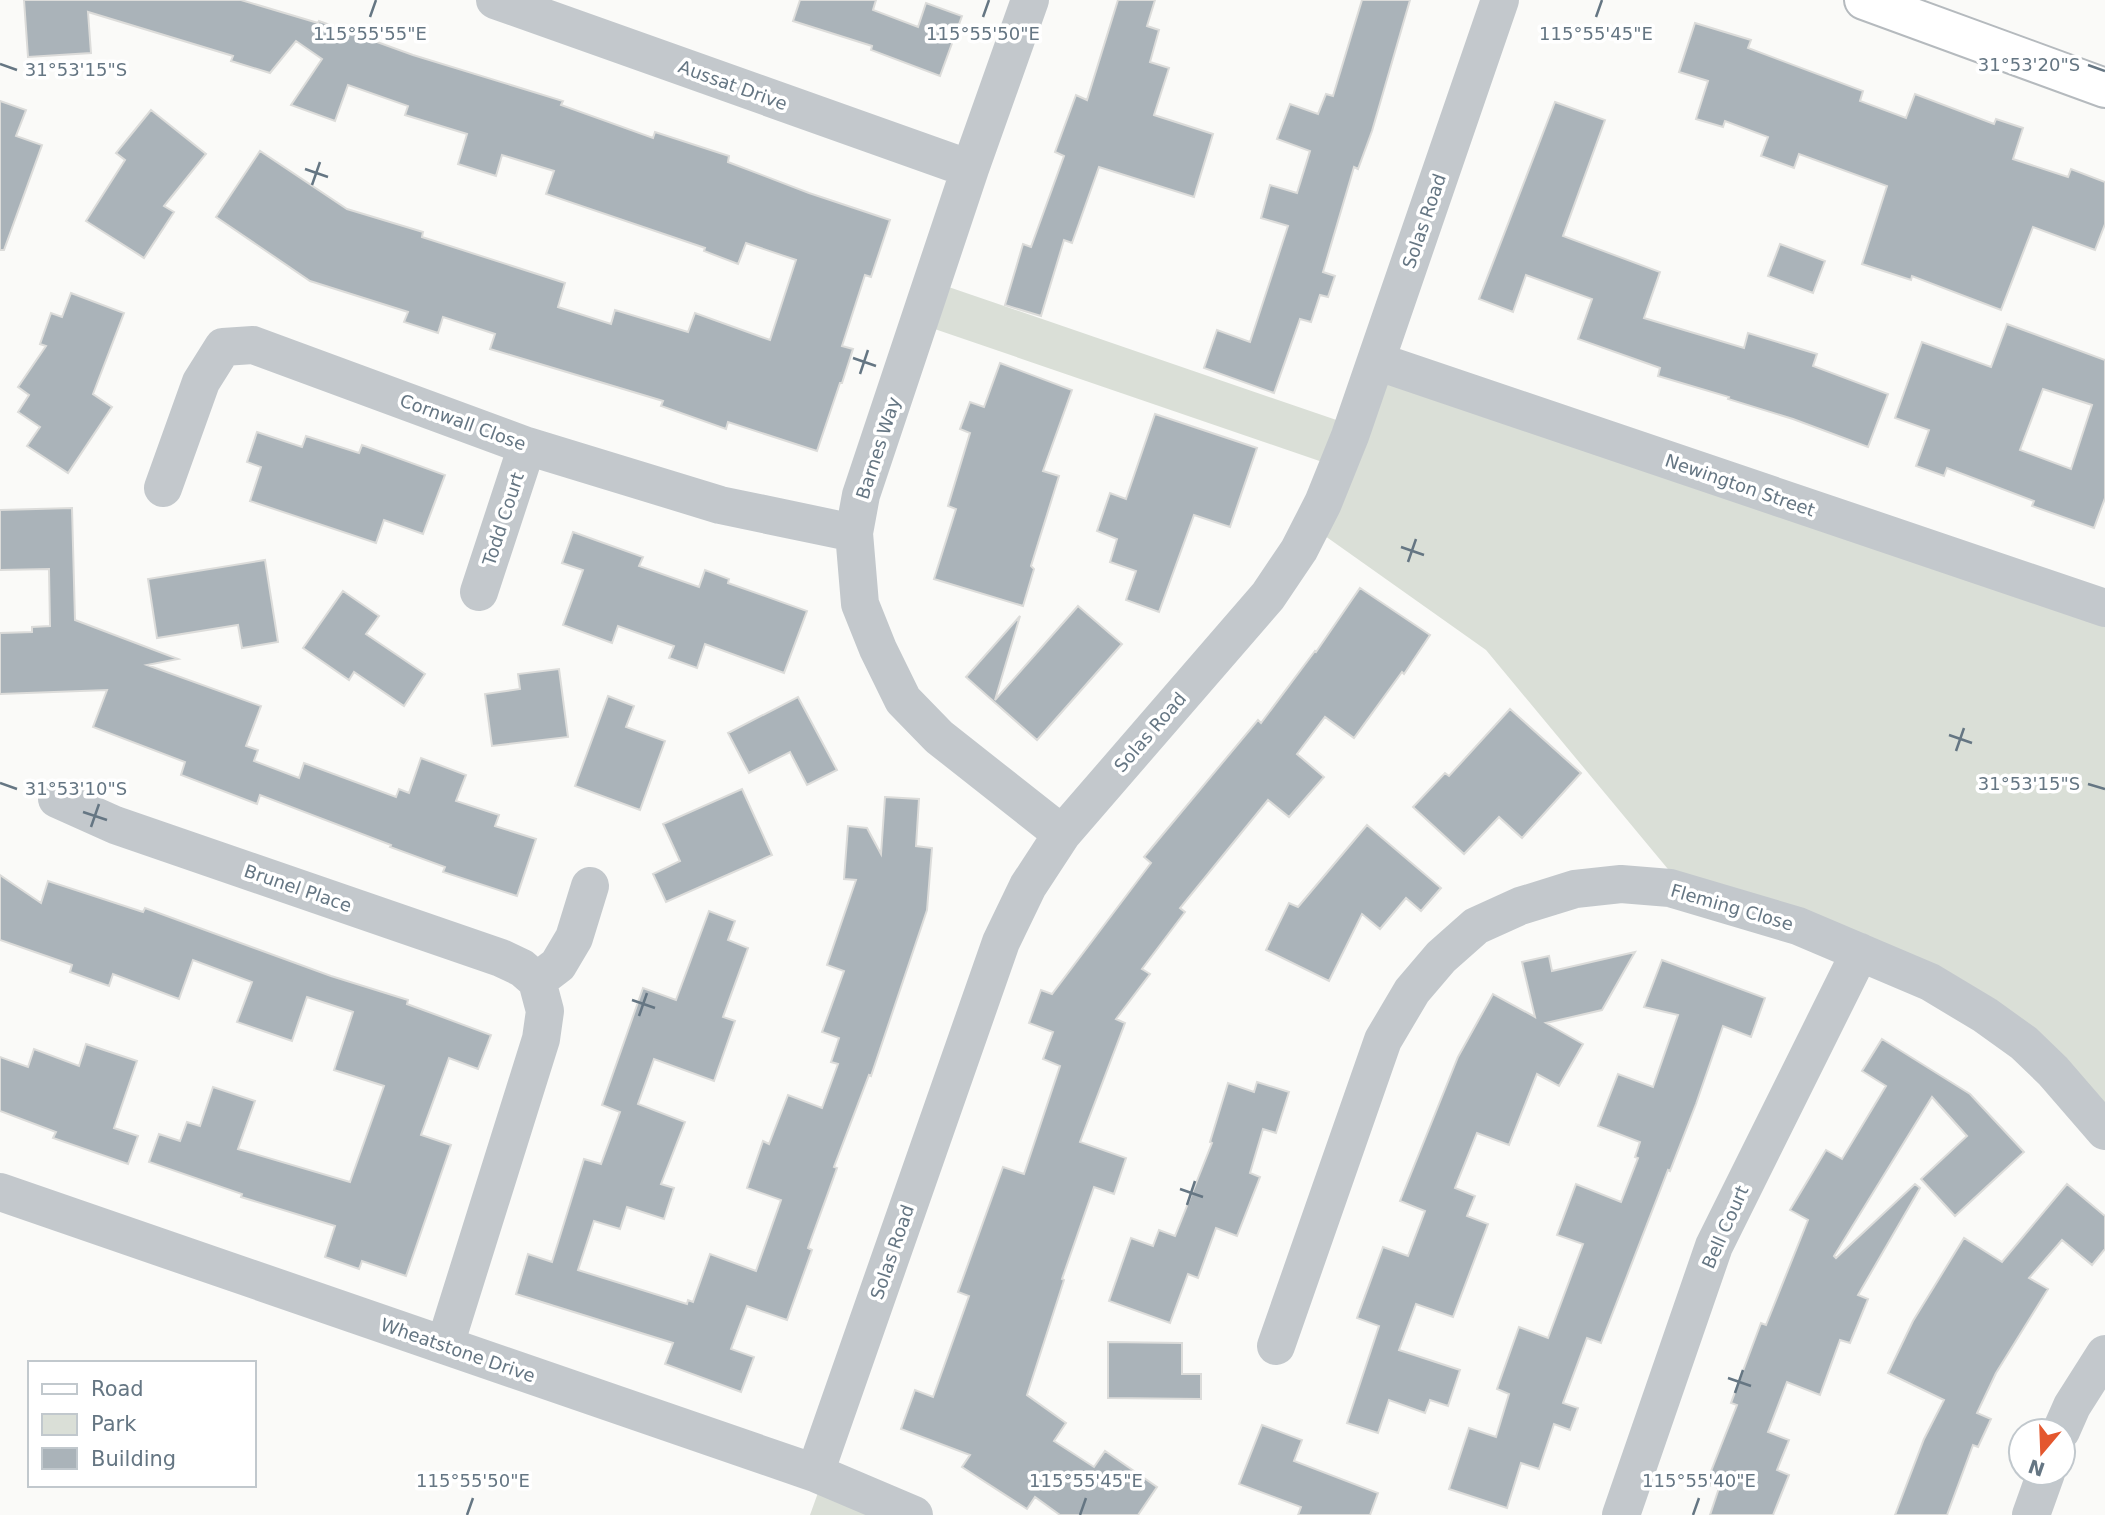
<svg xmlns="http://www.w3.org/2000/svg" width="2105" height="1515" font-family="'DejaVu Sans',sans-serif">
<rect width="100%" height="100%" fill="#fafaf8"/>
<path fill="#dadfd7" d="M 934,282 L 1354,426 L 1376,361 L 2105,608 L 2105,1131 L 2024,1043 L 1687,892 L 1486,650 L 1311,526 L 1337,467 L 920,324 Z
M 824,1476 L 914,1515 L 810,1515 Z"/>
<path fill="#aab3b9" stroke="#dcdcda" stroke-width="2" fill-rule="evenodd" d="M 24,0 L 241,0 L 318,23 L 319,21 L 413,55 L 563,101 L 561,105 L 653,138 L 655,132 L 729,156 L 728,162 L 809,193 L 890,220 L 871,277 L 865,275 L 842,346 L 853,349 L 842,383 L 840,383 L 817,451 L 728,422 L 726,429 L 661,406 L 663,401 L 490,349 L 495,334 L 443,317 L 438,333 L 404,322 L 408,312 L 310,281 L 216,217 L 260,151 L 347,209 L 423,232 L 422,237 L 565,283 L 558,307 L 611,324 L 615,310 L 688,332 L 695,313 L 770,340 L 796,260 L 746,243 L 738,264 L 704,251 L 705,248 L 546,194 L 554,171 L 502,155 L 496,176 L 458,164 L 467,134 L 405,115 L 408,106 L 348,85 L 335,121 L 291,105 L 322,59 L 296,41 L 270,73 L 231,61 L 233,56 L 88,12 L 91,53 L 28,57 Z
M 800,0 L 876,0 L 873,10 L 918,27 L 926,3 L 962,16 L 940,76 L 871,50 L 872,46 L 793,21 Z
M 1118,0 L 1155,0 L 1147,26 L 1159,30 L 1150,62 L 1169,68 L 1154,115 L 1213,134 L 1194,197 L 1099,167 L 1072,243 L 1064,240 L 1041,316 L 1005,305 L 1023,244 L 1031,247 L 1064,156 L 1055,152 L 1076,95 L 1087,100 Z
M 1362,0 L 1410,0 L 1372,131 L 1358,169 L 1354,167 L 1323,272 L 1335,276 L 1328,297 L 1320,295 L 1311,322 L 1300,319 L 1274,393 L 1204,368 L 1217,330 L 1250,342 L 1288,226 L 1261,218 L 1270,185 L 1297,193 L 1310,151 L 1277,139 L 1290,104 L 1318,114 L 1326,94 L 1333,96 Z
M 1695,23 L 1751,40 L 1748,48 L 1863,91 L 1860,101 L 1906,118 L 1915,94 L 1994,124 L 1996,119 L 2023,128 L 2013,159 L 2068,177 L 2071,169 L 2105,182 L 2105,224 L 2095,250 L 2033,227 L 2001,310 L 1912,276 L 1911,280 L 1862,264 L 1887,186 L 1799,154 L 1794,168 L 1761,156 L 1768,137 L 1725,121 L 1723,127 L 1696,119 L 1708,81 L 1679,72 Z
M 0,101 L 26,110 L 16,136 L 42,145 L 4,250 L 0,250 Z
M 1555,102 L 1605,120 L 1563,236 L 1660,272 L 1644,318 L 1744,348 L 1748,333 L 1817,354 L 1813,366 L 1888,394 L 1868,447 L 1793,419 L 1728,399 L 1729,397 L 1658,376 L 1660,368 L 1578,339 L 1592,299 L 1526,275 L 1513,312 L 1479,299 Z
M 151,110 L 206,154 L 164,206 L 174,212 L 144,258 L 86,221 L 125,160 L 116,153 Z
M 1780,244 L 1825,261 L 1813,293 L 1768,276 Z
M 71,293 L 124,313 L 93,394 L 112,407 L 68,473 L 27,446 L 40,427 L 18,412 L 29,395 L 18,387 L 46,346 L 40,344 L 51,313 L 62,317 Z
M 2007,324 L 2105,360 L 2105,498 L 2094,528 L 2032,506 L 2034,501 L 1947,468 L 1944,476 L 1916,466 L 1929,430 L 1895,418 L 1922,342 L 1991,367 ZM 2043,389 L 2092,405 L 2071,469 L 2020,450 Z
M 1000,363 L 1072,390 L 1043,471 L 1059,476 L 1031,566 L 1034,569 L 1023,606 L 934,579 L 956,509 L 948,506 L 970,433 L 960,429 L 970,402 L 984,407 Z
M 1155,414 L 1257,448 L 1230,527 L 1194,515 L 1159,612 L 1126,600 L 1136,571 L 1110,562 L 1117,539 L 1097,531 L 1110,493 L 1126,499 Z
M 257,432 L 302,447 L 306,436 L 359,453 L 362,445 L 445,475 L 423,534 L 384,520 L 376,543 L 250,501 L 261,467 L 247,462 Z
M 72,508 L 75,620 L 178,659 L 147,665 L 261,706 L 246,746 L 258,750 L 254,761 L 299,778 L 304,763 L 396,797 L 399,789 L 409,793 L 421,758 L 466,775 L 456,801 L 499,815 L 495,826 L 536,839 L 517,896 L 443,872 L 445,867 L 390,847 L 391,845 L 260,795 L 257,804 L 181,775 L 185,762 L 93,727 L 107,690 L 0,694 L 0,633 L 32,632 L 32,627 L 50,626 L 49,569 L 0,570 L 0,510 Z
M 573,532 L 643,557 L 639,566 L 699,587 L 705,570 L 729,579 L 728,583 L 807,611 L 784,673 L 705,644 L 697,668 L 669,658 L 674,646 L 618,626 L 612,643 L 563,625 L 583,570 L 562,563 Z
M 265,560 L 278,642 L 242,648 L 238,625 L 157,638 L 148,579 Z
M 1360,588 L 1430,635 L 1404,674 L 1402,672 L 1354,738 L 1325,717 L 1297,754 L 1324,777 L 1289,817 L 1268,800 L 1180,908 L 1185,912 L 1142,969 L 1150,974 L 1116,1019 L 1125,1023 L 1080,1142 L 1126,1158 L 1114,1194 L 1094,1187 L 1062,1279 L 1064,1280 L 1027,1395 L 1066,1423 L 1054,1441 L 1094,1467 L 1105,1451 L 1157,1487 L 1138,1515 L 1060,1515 L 1035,1497 L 1027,1509 L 962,1467 L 970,1455 L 901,1429 L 915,1390 L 933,1397 L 969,1296 L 958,1292 L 1003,1167 L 1024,1174 L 1060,1066 L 1043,1059 L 1053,1032 L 1029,1023 L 1041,990 L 1052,994 L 1151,863 L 1144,857 L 1258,720 L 1261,723 L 1315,651 L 1316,652 Z
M 343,591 L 379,616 L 366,634 L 425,674 L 404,706 L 354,672 L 349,680 L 303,648 Z
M 1078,606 L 1122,644 L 1037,740 L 966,677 L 1020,616 L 995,700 Z
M 559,669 L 568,737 L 492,746 L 485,694 L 520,689 L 518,674 Z
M 608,696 L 634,706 L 626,727 L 665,741 L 640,810 L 575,786 Z
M 798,697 L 837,770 L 807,785 L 790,752 L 749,773 L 728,733 Z
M 1510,709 L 1581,773 L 1522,838 L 1499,817 L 1464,854 L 1413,807 L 1445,773 L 1449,776 Z
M 742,789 L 772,855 L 666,902 L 653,874 L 680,861 L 663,824 Z
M 885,797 L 919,799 L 916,846 L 932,848 L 927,910 L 871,1076 L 869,1075 L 834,1167 L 837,1168 L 808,1248 L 812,1250 L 787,1320 L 747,1306 L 731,1349 L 754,1357 L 741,1392 L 665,1364 L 673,1343 L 516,1294 L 528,1254 L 552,1262 L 584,1159 L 601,1164 L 620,1112 L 602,1105 L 643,988 L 676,1000 L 709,911 L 735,921 L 728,940 L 748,948 L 723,1017 L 735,1021 L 714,1081 L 654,1059 L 638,1104 L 685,1122 L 661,1184 L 674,1188 L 664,1219 L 627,1207 L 620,1229 L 594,1221 L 578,1270 L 687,1304 L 688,1300 L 693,1302 L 710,1254 L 756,1271 L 781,1200 L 747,1188 L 763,1141 L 769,1144 L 788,1095 L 822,1108 L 838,1064 L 831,1062 L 839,1038 L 822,1032 L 844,971 L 827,965 L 856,880 L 844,879 L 848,826 L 867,828 L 881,854 Z
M 1367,825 L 1441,888 L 1421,911 L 1406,898 L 1380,929 L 1362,914 L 1329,981 L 1266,950 L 1289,903 L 1298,907 Z
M 0,875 L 41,903 L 48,881 L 143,912 L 145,908 L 331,976 L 408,1000 L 407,1004 L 491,1035 L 478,1069 L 449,1058 L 421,1135 L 451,1145 L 406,1276 L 362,1261 L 359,1269 L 325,1257 L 335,1226 L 241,1197 L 242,1194 L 149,1162 L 159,1134 L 180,1141 L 187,1122 L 200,1126 L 213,1087 L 255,1101 L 238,1149 L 350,1182 L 384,1086 L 334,1070 L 353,1012 L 307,997 L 292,1041 L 237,1022 L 252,982 L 193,960 L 179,999 L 113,974 L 109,986 L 70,972 L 72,965 L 0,940 Z
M 1635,952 L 1602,1010 L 1546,1023 L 1583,1044 L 1559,1086 L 1537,1074 L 1509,1145 L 1477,1133 L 1455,1188 L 1475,1196 L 1467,1216 L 1488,1224 L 1453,1317 L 1416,1304 L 1399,1350 L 1460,1370 L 1448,1406 L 1430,1400 L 1425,1413 L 1389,1400 L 1378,1433 L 1347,1423 L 1379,1326 L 1357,1318 L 1383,1247 L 1408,1256 L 1425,1211 L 1400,1201 L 1458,1057 L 1493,994 L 1535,1017 L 1522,962 L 1549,956 L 1552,971 Z
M 1662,960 L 1765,998 L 1751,1037 L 1723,1026 L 1696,1104 L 1670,1171 L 1668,1170 L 1601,1343 L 1587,1338 L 1563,1403 L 1578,1408 L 1570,1430 L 1554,1424 L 1539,1469 L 1521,1463 L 1507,1508 L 1449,1489 L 1469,1428 L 1496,1437 L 1509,1394 L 1497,1389 L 1519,1327 L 1548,1338 L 1583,1244 L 1557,1235 L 1576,1184 L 1621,1202 L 1638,1158 L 1635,1157 L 1640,1142 L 1598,1126 L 1618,1074 L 1653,1087 L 1678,1015 L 1644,1007 Z
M 1882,1039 L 1970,1094 L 2024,1152 L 1955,1216 L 1921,1179 L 1967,1136 L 1932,1097 L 1834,1256 L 1836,1258 L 1915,1184 L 1920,1188 L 1858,1295 L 1868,1299 L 1850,1343 L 1840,1340 L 1820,1395 L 1787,1382 L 1768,1432 L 1789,1440 L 1777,1470 L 1789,1475 L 1773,1515 L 1710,1515 L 1719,1488 L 1706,1484 L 1737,1405 L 1731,1403 L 1761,1323 L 1766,1325 L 1808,1220 L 1790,1210 L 1826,1150 L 1842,1159 L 1886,1086 L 1862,1071 Z
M 86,1044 L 137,1061 L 114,1128 L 138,1136 L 128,1164 L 53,1138 L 56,1132 L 0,1111 L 0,1057 L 28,1067 L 34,1049 L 79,1066 Z
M 1257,1082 L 1289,1092 L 1276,1133 L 1263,1129 L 1250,1173 L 1260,1177 L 1237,1236 L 1216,1228 L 1198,1278 L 1188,1274 L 1170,1323 L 1109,1301 L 1131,1238 L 1153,1246 L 1159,1230 L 1175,1236 L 1212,1143 L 1210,1142 L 1228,1083 L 1254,1092 Z
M 2067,1184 L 2105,1216 L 2105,1249 L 2092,1265 L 2062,1240 L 2029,1278 L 2048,1289 L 1996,1373 L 1977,1413 L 1991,1419 L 1978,1447 L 1973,1445 L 1947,1515 L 1895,1515 L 1924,1439 L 1944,1400 L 1888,1373 L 1913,1321 L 1964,1238 L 2002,1262 Z
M 1108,1342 L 1182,1343 L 1182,1374 L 1201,1374 L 1201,1399 L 1108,1398 Z
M 1262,1425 L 1302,1440 L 1294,1461 L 1378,1493 L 1370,1515 L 1298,1515 L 1301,1507 L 1239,1484 Z"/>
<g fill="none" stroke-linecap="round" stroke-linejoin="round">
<defs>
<path id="major" d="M 1864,0 L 2105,88"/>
</defs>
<use href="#major" stroke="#b5babe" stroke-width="42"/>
<path stroke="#c3c8cc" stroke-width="38" d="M 495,0 L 970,169
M 1030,0 L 970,169 L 861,495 L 854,533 L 860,604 L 878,649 L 903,700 L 939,737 L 1062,834
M 1376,361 L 2105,608
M 163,488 L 201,382 L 223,347 L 253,345 L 527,446 L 720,505 L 854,533
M 479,592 L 527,446
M 57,799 L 115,825 L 501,958 L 522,968 L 537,981
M 0,1192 L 815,1473 L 914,1515
M 445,1345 L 541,1039 L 545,1011 L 537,981 L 558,965 L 574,938 L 590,886
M 1276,1346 L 1383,1040 L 1412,991 L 1441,957 L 1476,926 L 1520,906 L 1575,889 L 1621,884 L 1670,888 L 1798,926 L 1930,982 L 1985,1015 L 2024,1043 L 2053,1071 L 2105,1131
M 2061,1431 L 2072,1406 L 2105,1354
M 815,1473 L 1001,942 L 1028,886 L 1062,834 L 1268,596 L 1299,550 L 1323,503 L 1350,436 L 1500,0
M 1621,1515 L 1714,1246 L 1860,952
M 2031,1515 L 2046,1473"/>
<use href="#major" stroke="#fff" stroke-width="38"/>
</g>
<path fill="none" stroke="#657683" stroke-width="2.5" d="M 370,17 L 376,0M 983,17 L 989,0M 1596,17 L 1602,0M 0,64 L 17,70M 2088,65 L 2105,71M 305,169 L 328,177M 312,185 L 320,162M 853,358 L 876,366M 860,374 L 868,350M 1401,547 L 1424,555M 1408,562 L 1416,539M 1949,735 L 1972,743M 1956,751 L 1964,728M 0,783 L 17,789M 2088,784 L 2105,789M 83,812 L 107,820M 91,827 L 99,804M 632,1000 L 655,1008M 639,1016 L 647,993M 1180,1189 L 1203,1197M 1187,1205 L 1195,1181M 1728,1378 L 1751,1386M 1735,1393 L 1743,1370M 467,1515 L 473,1498M 1080,1515 L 1086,1498M 1693,1515 L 1699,1498"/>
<g text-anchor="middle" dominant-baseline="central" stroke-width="7" stroke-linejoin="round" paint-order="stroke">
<g font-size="18" fill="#657683" stroke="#fff">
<text transform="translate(733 85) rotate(20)">Aussat Drive</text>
<text transform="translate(1424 221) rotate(-71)">Solas Road</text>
<text transform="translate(463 422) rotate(20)">Cornwall Close</text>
<text transform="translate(878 448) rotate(-72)">Barnes Way</text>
<text transform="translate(1740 485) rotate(19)">Newington Street</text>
<text transform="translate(503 519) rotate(-72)">Todd Court</text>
<text transform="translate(1150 732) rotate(-49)">Solas Road</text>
<text transform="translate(298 888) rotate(19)">Brunel Place</text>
<text transform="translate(1732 907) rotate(16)">Fleming Close</text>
<text transform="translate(1725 1227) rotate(-66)">Bell Court</text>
<text transform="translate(892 1252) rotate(-71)">Solas Road</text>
<text transform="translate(458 1350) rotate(19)">Wheatstone Drive</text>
</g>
</g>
<g font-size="18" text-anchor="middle" fill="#657683" stroke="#fff" stroke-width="7" stroke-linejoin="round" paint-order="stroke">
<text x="370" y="40">115°55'55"E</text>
<text x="983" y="40">115°55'50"E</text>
<text x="1596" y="40">115°55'45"E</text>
<text x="2029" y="71">31°53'20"S</text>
<text x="76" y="76">31°53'15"S</text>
<text x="2029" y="790">31°53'15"S</text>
<text x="76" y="795">31°53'10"S</text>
<text x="473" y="1487">115°55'50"E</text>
<text x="1086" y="1487">115°55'45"E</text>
<text x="1699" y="1487">115°55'40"E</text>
</g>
<rect x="28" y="1361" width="228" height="126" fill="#ffffff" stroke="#c1c8cd" stroke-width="2"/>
<rect x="42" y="1384" width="35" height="10" fill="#ffffff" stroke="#c1c8cd" stroke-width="2"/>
<text x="91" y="1396" font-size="21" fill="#657683">Road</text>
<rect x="42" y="1414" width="35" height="21" fill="#dadfd7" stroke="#c1c8cd" stroke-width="2"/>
<text x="91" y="1431" font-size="21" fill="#657683">Park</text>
<rect x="42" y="1448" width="35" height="21" fill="#aab3b9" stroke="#c1c8cd" stroke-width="2"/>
<text x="91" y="1466" font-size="21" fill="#657683">Building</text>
<g transform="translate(2042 1452) rotate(199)"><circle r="33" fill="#ffffff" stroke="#c1c8cd" stroke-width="2"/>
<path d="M0-5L12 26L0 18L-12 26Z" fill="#e4572e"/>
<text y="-10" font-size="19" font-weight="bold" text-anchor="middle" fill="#657683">N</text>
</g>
</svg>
